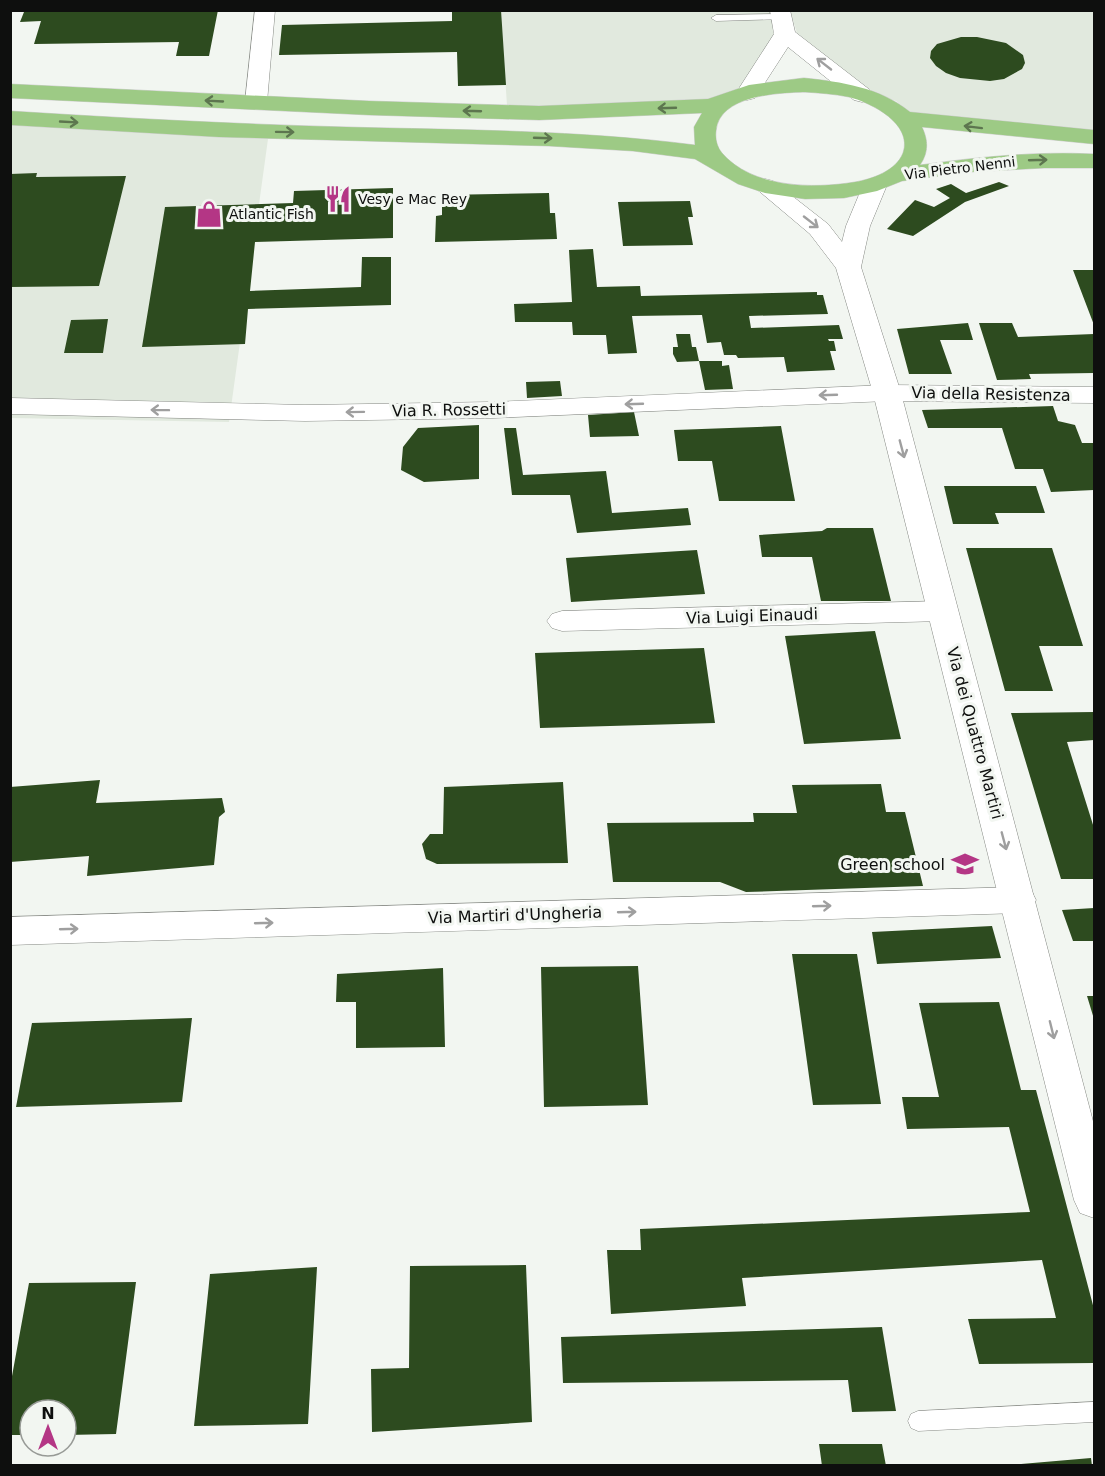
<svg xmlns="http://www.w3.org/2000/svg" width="1105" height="1476" font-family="'DejaVu Sans',sans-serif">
<rect width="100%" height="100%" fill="#f2f6f1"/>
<path fill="#e1e9de" d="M 501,11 L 771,11 L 776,33 L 739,89 L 717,99 L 539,108 L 507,106 Z
M 790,11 L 1094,11 L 1094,131 L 910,113 L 896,101 L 872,93 L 797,33 Z
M 10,125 L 268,139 L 229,422 L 11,418 Z"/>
<path fill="#2d4b1f" d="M 218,10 L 209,56 L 176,56 L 179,42 L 34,44 L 41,21 L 20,22 L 24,12 Z
M 452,10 L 501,10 L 506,85 L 458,86 L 457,52 L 279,55 L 282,25 L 452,21 Z
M 961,37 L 977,37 L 1006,43 L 1023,55 L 1025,63 L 1022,69 L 1004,79 L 990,81 L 960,78 L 946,73 L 936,66 L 930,58 L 931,51 L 937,44 Z
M 37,173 L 36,177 L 126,176 L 99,286 L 10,287 L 10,174 Z
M 999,182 L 1009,186 L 965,202 L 913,236 L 887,229 L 915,200 L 934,207 L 950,198 L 936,189 L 951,184 L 966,193 Z
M 393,188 L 393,238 L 255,242 L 250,291 L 361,287 L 362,257 L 391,257 L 391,305 L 248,309 L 245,344 L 142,347 L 165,207 L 293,203 L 294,191 Z
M 549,193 L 550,213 L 555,213 L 557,239 L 435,242 L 436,216 L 442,215 L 442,195 Z
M 690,201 L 693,217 L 688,217 L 693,245 L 623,246 L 618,202 Z
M 593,249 L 597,287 L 640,286 L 641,296 L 817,292 L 817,295 L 823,295 L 828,314 L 749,316 L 751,328 L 839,325 L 843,339 L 828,339 L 829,341 L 834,341 L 836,351 L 830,351 L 835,370 L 787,372 L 784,357 L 738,358 L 736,355 L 724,355 L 721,342 L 707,343 L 702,315 L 632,316 L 637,353 L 608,354 L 606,335 L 573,335 L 572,322 L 515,322 L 514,304 L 572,302 L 569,250 Z
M 1073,270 L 1094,270 L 1094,325 Z
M 108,319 L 103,353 L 64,353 L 71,320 Z
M 968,323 L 973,340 L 940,340 L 952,374 L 909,374 L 897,329 Z
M 979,323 L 1012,323 L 1018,337 L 1094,334 L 1094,373 L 1029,374 L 1031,379 L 997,380 Z
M 676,334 L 690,334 L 692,347 L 696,347 L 699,361 L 677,362 L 673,354 L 673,347 L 678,347 Z
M 699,361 L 722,361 L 722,366 L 729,365 L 733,389 L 705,390 Z
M 560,381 L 562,396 L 527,398 L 526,382 Z
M 1053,406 L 1058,421 L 1075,425 L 1082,443 L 1094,443 L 1094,490 L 1051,492 L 1043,469 L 1015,469 L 1002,428 L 928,428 L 922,410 Z
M 634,412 L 639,436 L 590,437 L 588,415 Z
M 479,425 L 479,479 L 424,482 L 401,470 L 403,447 L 418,428 Z
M 781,426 L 795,501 L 719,501 L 712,461 L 678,461 L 674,430 Z
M 504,428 L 516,428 L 523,475 L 606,471 L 612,513 L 688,508 L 691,525 L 577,533 L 570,495 L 512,495 Z
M 944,486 L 1036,486 L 1045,513 L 995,513 L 999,524 L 953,524 Z
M 827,528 L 873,528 L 891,601 L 821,601 L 812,557 L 762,557 L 759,535 L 822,531 Z
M 966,548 L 1052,548 L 1083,646 L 1039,646 L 1053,691 L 1005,691 Z
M 697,550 L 705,594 L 571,602 L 566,558 Z
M 875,631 L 901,739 L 804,744 L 785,636 Z
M 704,648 L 715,723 L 540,728 L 535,653 Z
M 1094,712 L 1094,740 L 1067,742 L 1094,828 L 1094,879 L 1061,879 L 1011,713 Z
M 100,780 L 96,803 L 222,798 L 225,812 L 219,817 L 214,865 L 87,876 L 89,856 L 10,862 L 10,787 Z
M 563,782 L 568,863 L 437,864 L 426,859 L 422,844 L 430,834 L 443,834 L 444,787 Z
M 881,784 L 886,812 L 905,812 L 923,886 L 746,892 L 720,882 L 613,882 L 607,823 L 754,822 L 753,813 L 797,813 L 792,785 Z
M 1094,908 L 1094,941 L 1073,941 L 1062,910 Z
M 992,926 L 1001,958 L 877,964 L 872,932 Z
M 792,954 L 857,954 L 881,1104 L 813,1105 Z
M 638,966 L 648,1105 L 544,1107 L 541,967 Z
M 443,968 L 445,1047 L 356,1048 L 356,1002 L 336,1002 L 337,974 Z
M 1087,996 L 1094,996 L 1094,1019 Z
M 999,1002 L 1021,1090 L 1036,1090 L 1094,1309 L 1094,1363 L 979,1364 L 968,1319 L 1056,1318 L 1042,1260 L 742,1278 L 746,1306 L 611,1314 L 607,1250 L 641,1250 L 640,1229 L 1030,1212 L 1009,1127 L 907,1129 L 902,1097 L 939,1097 L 919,1003 Z
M 192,1018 L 182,1102 L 16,1107 L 32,1023 Z
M 526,1265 L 532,1422 L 372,1432 L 371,1369 L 409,1368 L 410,1266 Z
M 317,1267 L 308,1424 L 194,1426 L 210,1274 Z
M 136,1282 L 116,1434 L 66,1435 L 66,1410 L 30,1410 L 30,1435 L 10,1435 L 10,1387 L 29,1283 Z
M 882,1327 L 896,1411 L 852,1412 L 848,1380 L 563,1383 L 561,1337 Z
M 819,1444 L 882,1444 L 886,1466 L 822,1466 Z
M 1091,1458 L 1092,1466 L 1021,1466 L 1021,1464 Z"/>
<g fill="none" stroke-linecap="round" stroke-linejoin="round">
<defs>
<path id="service" d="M 781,14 L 786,17 L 784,19 L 716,21 L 711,18 L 716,15 Z
M 1094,1402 L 1094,1422 L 918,1431 L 911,1428 L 908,1421 L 911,1414 L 918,1411 Z"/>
<path id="minor" d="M 255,10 L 275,10 L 267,102 L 264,107 L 256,108 L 248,107 L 245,102 Z
M 887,385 L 1094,387 L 1094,403 L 887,401 L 493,418 L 305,421 L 10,414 L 10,398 L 305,405 L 493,402 Z
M 943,601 L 953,604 L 958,611 L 953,618 L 943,621 L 562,631 L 552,628 L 547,621 L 552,614 L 562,611 Z
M 1019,887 L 1031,890 L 1036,900 L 1031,910 L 1019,913 L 10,945 L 10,917 Z"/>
<path id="tertiary" d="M 875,178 L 883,180 L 887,185 L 870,226 L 861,267 L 901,393 L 1094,1125 L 1094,1218 L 1080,1213 L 1074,1200 L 873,393 L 836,268 L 810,234 L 753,186 L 757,181 L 765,179 L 773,181 L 828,224 L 842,242 L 846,226 L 863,185 L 867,180 Z"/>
<path id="secondary" d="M 770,10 L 790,10 L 795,32 L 870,90 L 873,95 L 870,100 L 862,102 L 854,100 L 788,47 L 755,98 L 747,100 L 739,98 L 736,93 L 774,34 Z"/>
<path id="primary" d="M 804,78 C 842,82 879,87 910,112 L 1094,130 L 1094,144 L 922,127 C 928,140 929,152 920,165 C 978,157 1036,151 1094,154 L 1094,168 L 1044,168 L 971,172 L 902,181 L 877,191 L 844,198 L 805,199 L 765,193 L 738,184 L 695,159 L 633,151 L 549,146 L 219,137 L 10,125 L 10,111 C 122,118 234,124 346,127 C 463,130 579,130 695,145 L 694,127 L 702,113 L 539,120 L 369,115 L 10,98 L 10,84 L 369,101 L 539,106 L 708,99 L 749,85 ZM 804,92 C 819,93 834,94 849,97 C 872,103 913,124 903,153 C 896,171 872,179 855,182 C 813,189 752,188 722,153 C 717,147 715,139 716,131 C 719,95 778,93 804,92 Z"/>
</defs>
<use href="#service" stroke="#858883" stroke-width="1"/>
<use href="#minor" stroke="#858883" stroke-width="1"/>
<use href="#tertiary" stroke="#858883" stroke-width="1"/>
<use href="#secondary" stroke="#858883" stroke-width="1"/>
<use href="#primary" stroke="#cfcfcf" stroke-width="1"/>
<use href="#service" fill="#fff" fill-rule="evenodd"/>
<use href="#minor" fill="#fff" fill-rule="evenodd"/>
<use href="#tertiary" fill="#fff" fill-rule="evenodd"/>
<use href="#secondary" fill="#fff" fill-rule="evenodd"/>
<use href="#primary" fill="#9dca85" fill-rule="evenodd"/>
</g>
<defs><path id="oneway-shaft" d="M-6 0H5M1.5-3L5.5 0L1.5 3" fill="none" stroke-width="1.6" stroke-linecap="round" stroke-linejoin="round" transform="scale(1.5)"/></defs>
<g stroke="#9f9f9f">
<use href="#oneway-shaft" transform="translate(824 64) rotate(-142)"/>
<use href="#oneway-shaft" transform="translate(811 222) rotate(38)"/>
<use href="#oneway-shaft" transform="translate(828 395) rotate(178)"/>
<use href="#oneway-shaft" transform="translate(634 404) rotate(178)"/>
<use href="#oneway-shaft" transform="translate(160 410) rotate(-179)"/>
<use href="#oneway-shaft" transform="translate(355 412) rotate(179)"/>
<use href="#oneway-shaft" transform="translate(902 449) rotate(75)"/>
<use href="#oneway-shaft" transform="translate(1004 841) rotate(75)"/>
<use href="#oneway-shaft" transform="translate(822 906) rotate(-2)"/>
<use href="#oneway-shaft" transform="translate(627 912) rotate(-2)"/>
<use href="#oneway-shaft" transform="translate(264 923) rotate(-2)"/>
<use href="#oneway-shaft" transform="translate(69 929) rotate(-2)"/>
<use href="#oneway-shaft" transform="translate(1052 1030) rotate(76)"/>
</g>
<g stroke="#5d764f">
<use href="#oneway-shaft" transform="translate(214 101) rotate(-177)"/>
<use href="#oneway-shaft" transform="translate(667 108) rotate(178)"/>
<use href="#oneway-shaft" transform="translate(472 111) rotate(-178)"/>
<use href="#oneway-shaft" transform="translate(69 122) rotate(3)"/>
<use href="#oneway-shaft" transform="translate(973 127) rotate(-173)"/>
<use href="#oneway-shaft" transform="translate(285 132) rotate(1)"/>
<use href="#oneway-shaft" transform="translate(543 138) rotate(2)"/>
<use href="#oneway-shaft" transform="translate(1038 160) rotate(-2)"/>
</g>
<defs>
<symbol id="restaurant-bare" viewBox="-9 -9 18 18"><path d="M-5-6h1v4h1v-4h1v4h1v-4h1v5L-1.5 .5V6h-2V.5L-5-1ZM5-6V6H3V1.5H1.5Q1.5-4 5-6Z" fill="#b43685" stroke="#f2f6f1" stroke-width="2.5" paint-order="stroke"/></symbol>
<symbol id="shop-bare" viewBox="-9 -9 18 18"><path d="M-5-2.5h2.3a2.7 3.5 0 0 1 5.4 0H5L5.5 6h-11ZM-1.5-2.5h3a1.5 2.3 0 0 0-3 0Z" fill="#b43685" stroke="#f2f6f1" stroke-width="2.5" paint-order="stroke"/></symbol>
<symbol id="school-bare" viewBox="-9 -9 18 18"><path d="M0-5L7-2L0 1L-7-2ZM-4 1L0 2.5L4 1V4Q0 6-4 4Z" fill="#b43685" stroke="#f2f6f1" stroke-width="2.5" paint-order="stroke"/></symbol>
</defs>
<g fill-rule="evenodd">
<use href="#restaurant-bare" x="319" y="180" width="38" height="38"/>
<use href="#shop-bare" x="190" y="195" width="38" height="38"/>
<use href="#school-bare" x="946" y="845" width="38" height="38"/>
</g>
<g text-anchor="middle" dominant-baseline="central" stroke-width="6" stroke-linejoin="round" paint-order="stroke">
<g font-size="14" fill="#0e0f0e" stroke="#f2f6f1">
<text transform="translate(960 168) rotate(-7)">Via Pietro Nenni</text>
</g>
<g font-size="14" fill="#0e0f0e" stroke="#f2f6f1" text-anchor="start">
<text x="358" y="199">Vesy e Mac Rey</text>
<text x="229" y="214">Atlantic Fish</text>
</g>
<g font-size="16" fill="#0e0f0e" stroke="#f2f6f1">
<text transform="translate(991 394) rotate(1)">Via della Resistenza</text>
<text transform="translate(449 410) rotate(-1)">Via R. Rossetti</text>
<text transform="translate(752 616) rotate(-2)">Via Luigi Einaudi</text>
<text transform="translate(975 733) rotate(75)">Via dei Quattro Martiri</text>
<text transform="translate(515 915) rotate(-2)">Via Martiri d'Ungheria</text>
</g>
<g font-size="16" fill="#0e0f0e" stroke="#f2f6f1" text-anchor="end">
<text x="945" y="864">Green school</text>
</g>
</g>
<rect width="1105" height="1476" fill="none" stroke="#0e0f0e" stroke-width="24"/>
<g transform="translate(48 1428)"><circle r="28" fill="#f2f6f1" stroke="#979a96" stroke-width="1.5"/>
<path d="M0-4.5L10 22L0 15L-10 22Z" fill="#b43685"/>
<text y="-9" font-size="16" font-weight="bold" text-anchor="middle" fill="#0e0f0e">N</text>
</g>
</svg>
